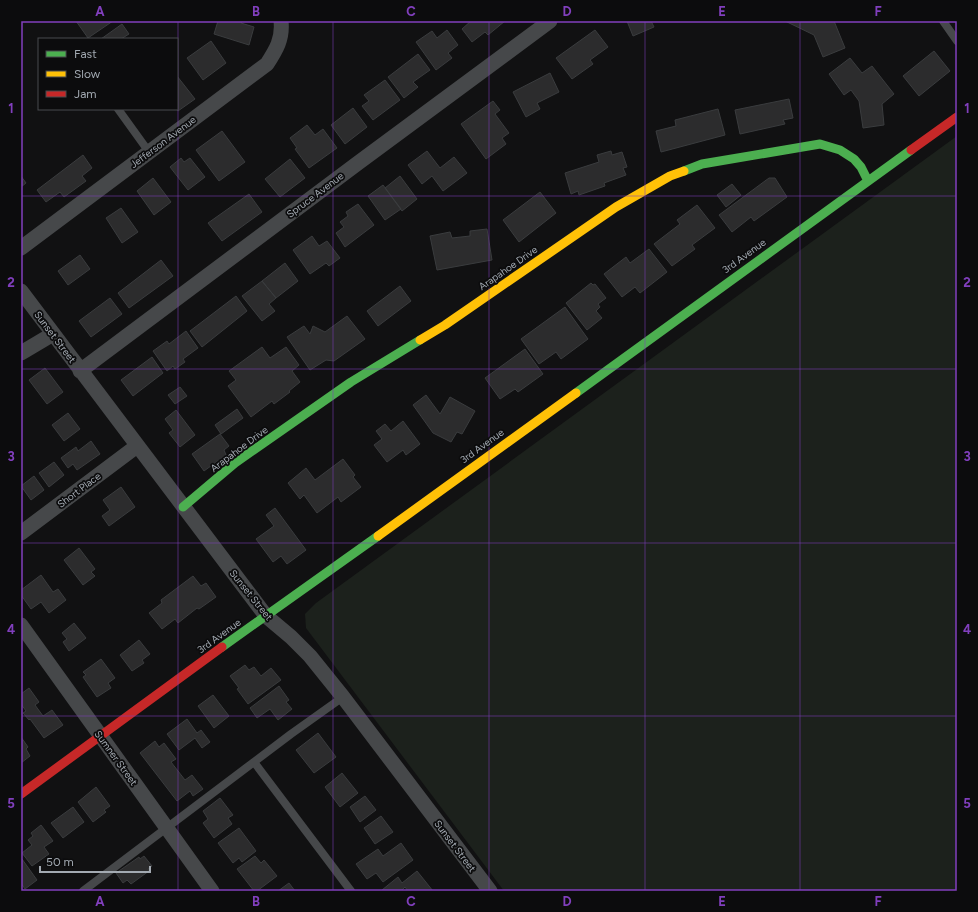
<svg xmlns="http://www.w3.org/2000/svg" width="978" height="912" font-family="Figtree,sans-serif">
<rect width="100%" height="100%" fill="#111112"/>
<path fill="#1c211c" d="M 957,136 L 957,891 L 504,891 L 306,628 L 305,614 L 316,603 Z"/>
<path fill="#2c2c2d" stroke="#3a3c3e" d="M 76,21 L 113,21 L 88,38 Z
M 218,21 L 242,21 L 241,23 L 254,27 L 249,45 L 214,34 Z
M 471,21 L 505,21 L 488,35 L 485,32 L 472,42 L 462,29 Z
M 627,21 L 651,21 L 654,27 L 633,36 Z
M 785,21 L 834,21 L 845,48 L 823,57 L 814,35 Z
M 122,24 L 129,34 L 121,39 L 101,39 Z
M 447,30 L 458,45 L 448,53 L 452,58 L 436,70 L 416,42 L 432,31 L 437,38 Z
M 595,30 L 608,47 L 590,60 L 593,64 L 572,79 L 556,58 Z
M 211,41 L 226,63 L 203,80 L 187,58 Z
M 934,51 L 950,71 L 919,96 L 903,76 Z
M 418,54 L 430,70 L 413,82 L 418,87 L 404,98 L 388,77 Z
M 850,58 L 862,73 L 872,66 L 894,94 L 882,104 L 884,125 L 863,128 L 859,101 L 851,90 L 844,95 L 829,74 Z
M 550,73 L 559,92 L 537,103 L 540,109 L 526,117 L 513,92 Z
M 177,76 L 195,99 L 178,111 L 177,109 Z
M 385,80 L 400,100 L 373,120 L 362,106 L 369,101 L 364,95 Z
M 789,99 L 793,118 L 783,120 L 785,124 L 740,134 L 735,110 Z
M 493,101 L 500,110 L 495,114 L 509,133 L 502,138 L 506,144 L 486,159 L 461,124 Z
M 353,108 L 367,127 L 345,144 L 331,125 Z
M 718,109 L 725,135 L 661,152 L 656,131 L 676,126 L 675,120 Z
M 307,125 L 315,135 L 323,129 L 337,148 L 309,168 L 295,149 L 297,148 L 290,138 Z
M 222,131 L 245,162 L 219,181 L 196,150 Z
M 427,151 L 440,168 L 454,157 L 467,173 L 443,191 L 432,176 L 422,184 L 408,165 Z
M 611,151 L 612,155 L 622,152 L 627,167 L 623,168 L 626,175 L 604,183 L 605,186 L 579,195 L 578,191 L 571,194 L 565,173 L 599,162 L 597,155 Z
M 83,155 L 92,168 L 82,176 L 86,181 L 64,197 L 60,192 L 46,202 L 37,190 Z
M 181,158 L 184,162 L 190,158 L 205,177 L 188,190 L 170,167 Z
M 290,159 L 305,178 L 280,197 L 265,179 Z
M 21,176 L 26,183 L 21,187 Z
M 400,176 L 417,199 L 402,211 L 385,188 Z
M 153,178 L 171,202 L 154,215 L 137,191 Z
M 769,178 L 775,178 L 787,197 L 754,221 L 751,217 L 732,232 L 719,215 Z
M 732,184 L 741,195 L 726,207 L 717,195 Z
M 383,185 L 401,209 L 385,220 L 368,196 Z
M 540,192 L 556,213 L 519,242 L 503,220 Z
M 249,194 L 262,212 L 222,241 L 208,223 Z
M 358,204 L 374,225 L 345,247 L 336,233 L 344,227 L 340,222 L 348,216 L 346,212 Z
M 697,205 L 715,228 L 692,245 L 695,249 L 672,266 L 654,244 L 680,224 L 677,220 Z
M 121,208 L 138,232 L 122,243 L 106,218 Z
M 487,229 L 492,260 L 437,270 L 430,236 L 450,232 L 452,238 L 470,236 L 470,231 Z
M 312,236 L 319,246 L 327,241 L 340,258 L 329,266 L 326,263 L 310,274 L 293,250 Z
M 649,249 L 667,272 L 640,293 L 635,287 L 622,297 L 604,274 L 626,257 L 630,263 Z
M 80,255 L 90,269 L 68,285 L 58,271 Z
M 161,260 L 173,276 L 129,308 L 118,293 Z
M 285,263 L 298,281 L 276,298 L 262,281 Z
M 262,281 L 276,298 L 269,304 L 275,311 L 262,321 L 242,296 Z
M 591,283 L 593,285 L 595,284 L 606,298 L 598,304 L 600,307 L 596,311 L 602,318 L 587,330 L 566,303 Z
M 400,286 L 411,301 L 378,326 L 367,311 Z
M 236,296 L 247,311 L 202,347 L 190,331 Z
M 110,298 L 122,314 L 91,337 L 79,321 Z
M 565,307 L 588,339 L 561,359 L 556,352 L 539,364 L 521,339 Z
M 347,316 L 365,339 L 334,361 L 326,360 L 310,370 L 287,337 L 304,326 L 310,334 L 313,326 L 325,332 Z
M 186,331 L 198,348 L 183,359 L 185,362 L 175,369 L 173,366 L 167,371 L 153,351 L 167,341 L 169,344 Z
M 262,347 L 270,358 L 286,347 L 299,365 L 292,371 L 300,382 L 289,391 L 290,392 L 274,404 L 272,401 L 251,417 L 228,386 L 236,380 L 229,371 Z
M 525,349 L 543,374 L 518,392 L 515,389 L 500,399 L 485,378 Z
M 152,357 L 163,373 L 133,396 L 121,380 Z
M 45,368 L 63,392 L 47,404 L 29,380 Z
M 180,387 L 187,396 L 175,404 L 168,395 Z
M 426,395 L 440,414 L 450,397 L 475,411 L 462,434 L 457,432 L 451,442 L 433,433 L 413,405 Z
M 237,409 L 243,418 L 221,434 L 215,425 Z
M 176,410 L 195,435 L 180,447 L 169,433 L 173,430 L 165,419 Z
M 68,413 L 80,429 L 64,441 L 52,425 Z
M 403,421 L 420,444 L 406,455 L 403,450 L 387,462 L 374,445 L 382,439 L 376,431 L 385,424 L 391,431 Z
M 220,434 L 229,446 L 224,450 L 226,455 L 204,471 L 192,454 Z
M 91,441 L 100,454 L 77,470 L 73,464 L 68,468 L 61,458 L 76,447 L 78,451 Z
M 343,459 L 355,475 L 353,477 L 361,487 L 341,502 L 338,497 L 317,513 L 304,495 L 300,499 L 288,483 L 306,468 L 315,480 Z
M 54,462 L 64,475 L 49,487 L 39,473 Z
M 34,476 L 44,490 L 31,500 L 21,486 Z
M 121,487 L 135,507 L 109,526 L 102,516 L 110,510 L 103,500 Z
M 275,508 L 306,550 L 287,564 L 281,556 L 273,562 L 256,539 L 274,526 L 266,515 Z
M 79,548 L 95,569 L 91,572 L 95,576 L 83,585 L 64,560 Z
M 41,575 L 53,592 L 58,589 L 66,600 L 49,613 L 41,602 L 31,609 L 21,595 L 21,590 Z
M 193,576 L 201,586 L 206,583 L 216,597 L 199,609 L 197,608 L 178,623 L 175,619 L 162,629 L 149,613 L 162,603 L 161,600 Z
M 74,623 L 86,638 L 69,651 L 63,642 L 67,639 L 62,633 Z
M 139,640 L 150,654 L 142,660 L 144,663 L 132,671 L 120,655 Z
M 101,659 L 115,678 L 108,683 L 111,688 L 97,697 L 83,677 L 86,675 L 83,672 Z
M 245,665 L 249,670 L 254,667 L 261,676 L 271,668 L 281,680 L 248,704 L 237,689 L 239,688 L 230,676 Z
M 279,686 L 289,700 L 286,702 L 292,709 L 278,720 L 270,709 L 257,718 L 250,708 Z
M 29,688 L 39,702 L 35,705 L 43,716 L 52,710 L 63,725 L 44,738 L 30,719 L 29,720 L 23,713 L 26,711 L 21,704 L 21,694 Z
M 213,695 L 229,716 L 214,728 L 198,706 Z
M 187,719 L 197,733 L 201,730 L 210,742 L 202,748 L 195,738 L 179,750 L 167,734 Z
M 318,733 L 336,757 L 314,773 L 296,750 Z
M 21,737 L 28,747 L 26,749 L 30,756 L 21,763 Z
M 155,741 L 159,747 L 164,743 L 176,759 L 171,762 L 185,780 L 192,775 L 203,789 L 193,796 L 190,791 L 177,801 L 140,753 Z
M 342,773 L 358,793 L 340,807 L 325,787 Z
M 96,787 L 110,806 L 104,810 L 106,812 L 93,822 L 78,802 Z
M 365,796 L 376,810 L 360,822 L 350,807 Z
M 220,798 L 233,815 L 228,818 L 232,824 L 214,838 L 203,823 L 208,819 L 203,811 Z
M 73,807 L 84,822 L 63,838 L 51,823 Z
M 381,816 L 393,832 L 375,844 L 364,828 Z
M 41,825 L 53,841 L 44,847 L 49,854 L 32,866 L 22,853 L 32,845 L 28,840 L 33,836 L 31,833 Z
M 239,828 L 256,851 L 242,862 L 239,858 L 233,863 L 218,843 Z
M 401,843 L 413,860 L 383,882 L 376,873 L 367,879 L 356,864 L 378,849 L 383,856 Z
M 144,856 L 152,866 L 148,869 L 149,871 L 131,884 L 127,880 L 123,883 L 116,873 L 139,857 L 140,859 Z
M 255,856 L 261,863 L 264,860 L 277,876 L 257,891 L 254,891 L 237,869 Z
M 22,859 L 37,880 L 25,889 L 21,883 Z
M 417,871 L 433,891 L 408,891 L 405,887 L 401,891 L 382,890 L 398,877 L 402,883 Z
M 289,883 L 295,891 L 278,891 Z"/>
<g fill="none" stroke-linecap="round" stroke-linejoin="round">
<path stroke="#46484a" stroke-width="8" d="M 943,21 L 957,41
M 118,109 L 149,152
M 254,762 L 351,891
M 83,891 L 291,734 L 343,697"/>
<path stroke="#46484a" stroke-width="15" d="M 21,248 L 267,64 C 276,50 283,39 281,21
M 21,291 L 266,616 L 291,637 L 310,656 L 343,697 L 490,891
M 21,353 L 53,334
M 80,371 L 358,163 L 550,21
M 21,533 L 137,446
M 21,625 L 212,891"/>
<path stroke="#4caf50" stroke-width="9" d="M 684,171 L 702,164 L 820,144 L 840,150 L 854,159 L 861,167 L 868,181
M 576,393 L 911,150
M 183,507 L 235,463 L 351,382 L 420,340
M 222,647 L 378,536"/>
<path stroke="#ffc107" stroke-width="9" d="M 420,340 L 445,325 L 616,207 L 670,176 L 684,171
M 378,536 L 576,393"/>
<path stroke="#c62828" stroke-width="9" d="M 911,150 L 957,117
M 21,794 L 222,647"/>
</g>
<path fill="none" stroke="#813fbd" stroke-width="1" stroke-opacity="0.55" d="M 178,21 L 178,891M 333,21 L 333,891M 489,21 L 489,891M 645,21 L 645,891M 800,21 L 800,891M 21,196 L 957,196M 21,369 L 957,369M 21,543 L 957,543M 21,716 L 957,716"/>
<g text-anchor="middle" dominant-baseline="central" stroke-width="3.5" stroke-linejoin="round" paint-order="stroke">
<g font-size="10" fill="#a3aab2" stroke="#0c0c0d">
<text transform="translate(163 142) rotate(-37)">Jefferson Avenue</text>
<text transform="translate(315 195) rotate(-37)">Spruce Avenue</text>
<text transform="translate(744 256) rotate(-36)">3rd Avenue</text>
<text transform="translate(508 268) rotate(-35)">Arapahoe Drive</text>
<text transform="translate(55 337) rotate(53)">Sunset Street</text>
<text transform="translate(482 446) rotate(-36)">3rd Avenue</text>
<text transform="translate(239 449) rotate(-37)">Arapahoe Drive</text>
<text transform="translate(79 490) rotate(-37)">Short Place</text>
<text transform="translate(251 595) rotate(51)">Sunset Street</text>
<text transform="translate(219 636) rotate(-36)">3rd Avenue</text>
<text transform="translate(116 758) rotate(54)">Sumner Street</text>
<text transform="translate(455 846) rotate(53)">Sunset Street</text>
</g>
</g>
<rect width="978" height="912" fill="none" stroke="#0c0c0d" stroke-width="44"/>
<rect x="38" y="38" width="140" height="72" fill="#0c0c0d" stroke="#484b4f"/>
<rect x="46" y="51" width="20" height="6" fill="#4caf50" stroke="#484b4f"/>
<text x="74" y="58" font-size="12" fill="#a3aab2">Fast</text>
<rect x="46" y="71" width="20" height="6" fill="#ffc107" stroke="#484b4f"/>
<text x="74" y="78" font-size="12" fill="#a3aab2">Slow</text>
<rect x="46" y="91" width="20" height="6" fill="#c62828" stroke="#484b4f"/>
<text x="74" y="98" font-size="12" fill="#a3aab2">Jam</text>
<path d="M40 866v6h110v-6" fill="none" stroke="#a3aab2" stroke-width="2"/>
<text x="46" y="866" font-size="12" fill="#a3aab2" stroke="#0c0c0d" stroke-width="3" paint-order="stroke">50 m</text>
<rect x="22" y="22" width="934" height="868" fill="none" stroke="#813fbd" stroke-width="1.5"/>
<g font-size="13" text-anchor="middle" font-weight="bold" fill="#813fbd">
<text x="100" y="16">A</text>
<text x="256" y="16">B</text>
<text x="411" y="16">C</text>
<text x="567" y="16">D</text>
<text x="722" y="16">E</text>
<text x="878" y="16">F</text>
<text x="11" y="113">1</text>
<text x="967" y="113">1</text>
<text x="11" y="287">2</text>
<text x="967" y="287">2</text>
<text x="11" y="461">3</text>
<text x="967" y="461">3</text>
<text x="11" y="634">4</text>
<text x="967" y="634">4</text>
<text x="11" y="808">5</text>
<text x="967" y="808">5</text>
<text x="100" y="906">A</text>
<text x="256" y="906">B</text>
<text x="411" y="906">C</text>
<text x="567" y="906">D</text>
<text x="722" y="906">E</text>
<text x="878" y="906">F</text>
</g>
</svg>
